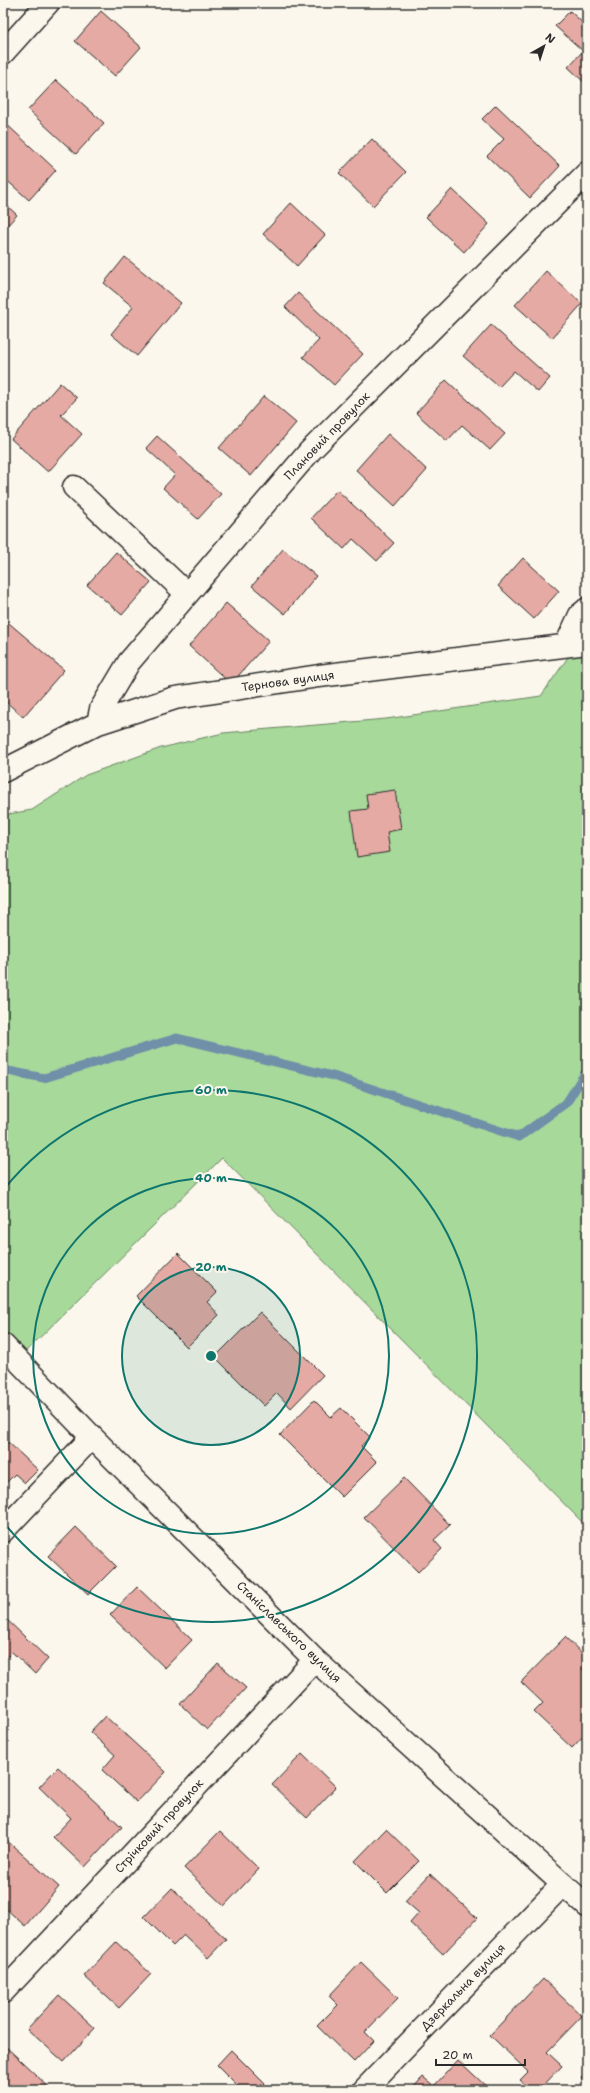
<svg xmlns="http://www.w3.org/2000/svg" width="590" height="2093" font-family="'Shantell Sans',sans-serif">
<rect width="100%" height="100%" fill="#fbf7ec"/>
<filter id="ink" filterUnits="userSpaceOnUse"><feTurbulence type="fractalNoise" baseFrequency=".025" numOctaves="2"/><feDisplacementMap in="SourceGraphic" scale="8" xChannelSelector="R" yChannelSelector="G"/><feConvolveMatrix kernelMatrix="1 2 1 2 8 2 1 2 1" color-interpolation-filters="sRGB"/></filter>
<g filter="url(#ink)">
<path fill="#a7d99a" stroke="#698262" d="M 587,630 L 587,1527 L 222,1158 L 12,1365 L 3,1356 L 3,815 L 32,810 L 86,775 L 161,748 L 223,733 L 386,719 L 541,696 Z"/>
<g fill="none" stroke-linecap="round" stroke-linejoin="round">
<path stroke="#708fa8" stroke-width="9" d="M 3,1070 L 44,1078 L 177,1038 L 333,1076 L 519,1137 L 567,1102 L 587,1070"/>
</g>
<path fill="#e5aaa3" stroke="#2b2b2b" d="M 101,11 L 141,47 L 115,76 L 75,41 Z
M 570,11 L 587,27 L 587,85 L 568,67 L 583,51 L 555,26 Z
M 56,80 L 104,123 L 76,154 L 28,110 Z
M 496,105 L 560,166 L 530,198 L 487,156 L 504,139 L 482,119 Z
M 3,121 L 56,170 L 29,200 L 3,177 Z
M 372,139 L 406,172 L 373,206 L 339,173 Z
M 452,189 L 489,224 L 464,252 L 426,217 Z
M 3,202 L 17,215 L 3,230 Z
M 291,203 L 325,235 L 297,266 L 263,234 Z
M 125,257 L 181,303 L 137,356 L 111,334 L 133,307 L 104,283 Z
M 546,271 L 582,304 L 552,338 L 515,305 Z
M 298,293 L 363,354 L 334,385 L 303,357 L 319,340 L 285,307 Z
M 491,325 L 550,378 L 538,392 L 514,371 L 499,387 L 463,356 Z
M 446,380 L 505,434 L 490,450 L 462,425 L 447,441 L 416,413 Z
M 60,383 L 77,398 L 61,415 L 82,434 L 48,472 L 11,439 Z
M 264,396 L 296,423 L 251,476 L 219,448 Z
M 388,434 L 427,470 L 395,506 L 356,470 Z
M 157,436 L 221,494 L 198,519 L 163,488 L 175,475 L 146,448 Z
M 337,490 L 394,543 L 377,561 L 353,539 L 344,549 L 311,518 Z
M 283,549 L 316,576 L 285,614 L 252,586 Z
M 116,552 L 151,582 L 122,615 L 87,585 Z
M 523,558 L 559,591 L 534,619 L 498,586 Z
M 226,603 L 269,641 L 231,684 L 189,646 Z
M 3,618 L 64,670 L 23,717 L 3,699 L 3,668 L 5,666 L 3,664 Z
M 395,790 L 401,829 L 387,832 L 390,852 L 357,857 L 351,811 L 368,809 L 366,794 Z
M 178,1253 L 217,1292 L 207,1302 L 219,1315 L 187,1347 L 136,1296 Z
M 260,1312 L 323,1375 L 291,1408 L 277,1393 L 264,1406 L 215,1357 Z
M 314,1400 L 331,1417 L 341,1408 L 370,1437 L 361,1446 L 377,1462 L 342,1497 L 280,1435 Z
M 8,1442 L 38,1470 L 25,1483 L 15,1474 L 3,1486 L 3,1448 Z
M 404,1478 L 450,1525 L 434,1540 L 442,1549 L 418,1572 L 364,1517 Z
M 76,1527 L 116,1566 L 88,1594 L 48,1556 Z
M 137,1587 L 192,1640 L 165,1668 L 110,1615 Z
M 3,1616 L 48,1659 L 35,1674 L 12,1652 L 3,1661 Z
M 565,1637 L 587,1658 L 587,1663 L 582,1669 L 587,1674 L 587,1732 L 572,1748 L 534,1712 L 543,1703 L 521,1682 Z
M 218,1663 L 246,1688 L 207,1730 L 180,1704 Z
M 105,1716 L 166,1772 L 137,1802 L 102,1770 L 115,1755 L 90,1732 Z
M 302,1754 L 336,1787 L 307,1818 L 272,1785 Z
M 58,1767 L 122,1827 L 85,1867 L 53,1837 L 71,1818 L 39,1787 Z
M 386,1829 L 419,1861 L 387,1893 L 355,1861 Z
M 220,1831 L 259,1869 L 224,1906 L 184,1868 Z
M 4,1838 L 59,1887 L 25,1926 L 3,1906 L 3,1883 L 6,1879 L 3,1876 Z
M 430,1874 L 477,1918 L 443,1954 L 410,1923 L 419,1913 L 405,1901 Z
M 172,1888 L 226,1939 L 208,1958 L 184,1935 L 173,1946 L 144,1917 Z
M 116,1942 L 151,1974 L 119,2008 L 84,1976 Z
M 361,1962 L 398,1998 L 365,2032 L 374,2041 L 354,2062 L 317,2026 L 338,2005 L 329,1996 Z
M 543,1979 L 582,2016 L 547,2052 L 562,2066 L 539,2090 L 531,2090 L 520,2080 L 528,2072 L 490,2035 Z
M 59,1995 L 95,2028 L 64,2062 L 27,2029 Z
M 4,2045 L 52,2090 L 3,2090 Z
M 231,2050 L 271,2090 L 242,2090 L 217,2065 Z
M 458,2060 L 490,2090 L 411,2090 L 423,2077 L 434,2086 Z
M 587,2073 L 587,2084 L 581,2078 Z"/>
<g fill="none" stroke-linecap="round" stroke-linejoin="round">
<defs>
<path id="minor" d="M 3,53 L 48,3
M 74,487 L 187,594
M 566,645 L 580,615 L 587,609
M 98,723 L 101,709 L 129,662 L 310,451 L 587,173
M 3,771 L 98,723 L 175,698 L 319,676 L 587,643
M 3,1345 L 92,1437 L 315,1660 L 587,1906
M 3,1531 L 92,1437
M 3,1992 L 315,1660
M 364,2090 L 563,1884"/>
</defs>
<use href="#minor" stroke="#2b2b2b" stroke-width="25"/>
<use href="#minor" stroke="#fbf7ec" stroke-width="22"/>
</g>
</g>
<circle cx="211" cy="1356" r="89" fill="#0f766e" fill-opacity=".12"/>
<g fill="none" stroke="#0f766e" stroke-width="2">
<circle cx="211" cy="1356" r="89"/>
<circle cx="211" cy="1356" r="178"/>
<path d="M4 1189A266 266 0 1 1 4 1523"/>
</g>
<g text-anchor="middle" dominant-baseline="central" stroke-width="4" stroke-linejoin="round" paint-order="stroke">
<g font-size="12" fill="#2b2b2b" stroke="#fbf7ec">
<text transform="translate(327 436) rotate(-46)">Плановий провулок</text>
<text transform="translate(288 681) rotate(-8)">Тернова вулиця</text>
<text transform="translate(289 1632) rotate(44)">Станіславського вулиця</text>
<text transform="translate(159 1826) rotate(-47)">Стрічковий провулок</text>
<text transform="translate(463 1987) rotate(-46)">Дзеркальна вулиця</text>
</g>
</g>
<circle cx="211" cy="1356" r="6" fill="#0f766e" stroke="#fbf7ec" stroke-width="2"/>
<g font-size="12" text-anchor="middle" font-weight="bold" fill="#0f766e" stroke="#fbf7ec" stroke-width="4" stroke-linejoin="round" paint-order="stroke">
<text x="211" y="1094">60 m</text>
<text x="211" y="1182">40 m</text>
<text x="211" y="1271">20 m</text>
</g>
<rect width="590" height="2093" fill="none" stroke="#fbf7ec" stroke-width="16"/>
<rect x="8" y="8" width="574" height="2077" fill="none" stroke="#2b2b2b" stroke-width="1.5" filter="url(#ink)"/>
<g transform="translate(544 46) rotate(39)" stroke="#fbf7ec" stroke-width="3" paint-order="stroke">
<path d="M0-3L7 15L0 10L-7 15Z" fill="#2b2b2b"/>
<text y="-6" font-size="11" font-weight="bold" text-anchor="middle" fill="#2b2b2b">N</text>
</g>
<path d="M436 2059v6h89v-6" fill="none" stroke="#2b2b2b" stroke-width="2"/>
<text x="442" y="2059" font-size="12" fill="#2b2b2b" stroke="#fbf7ec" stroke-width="3" paint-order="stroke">20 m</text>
</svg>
